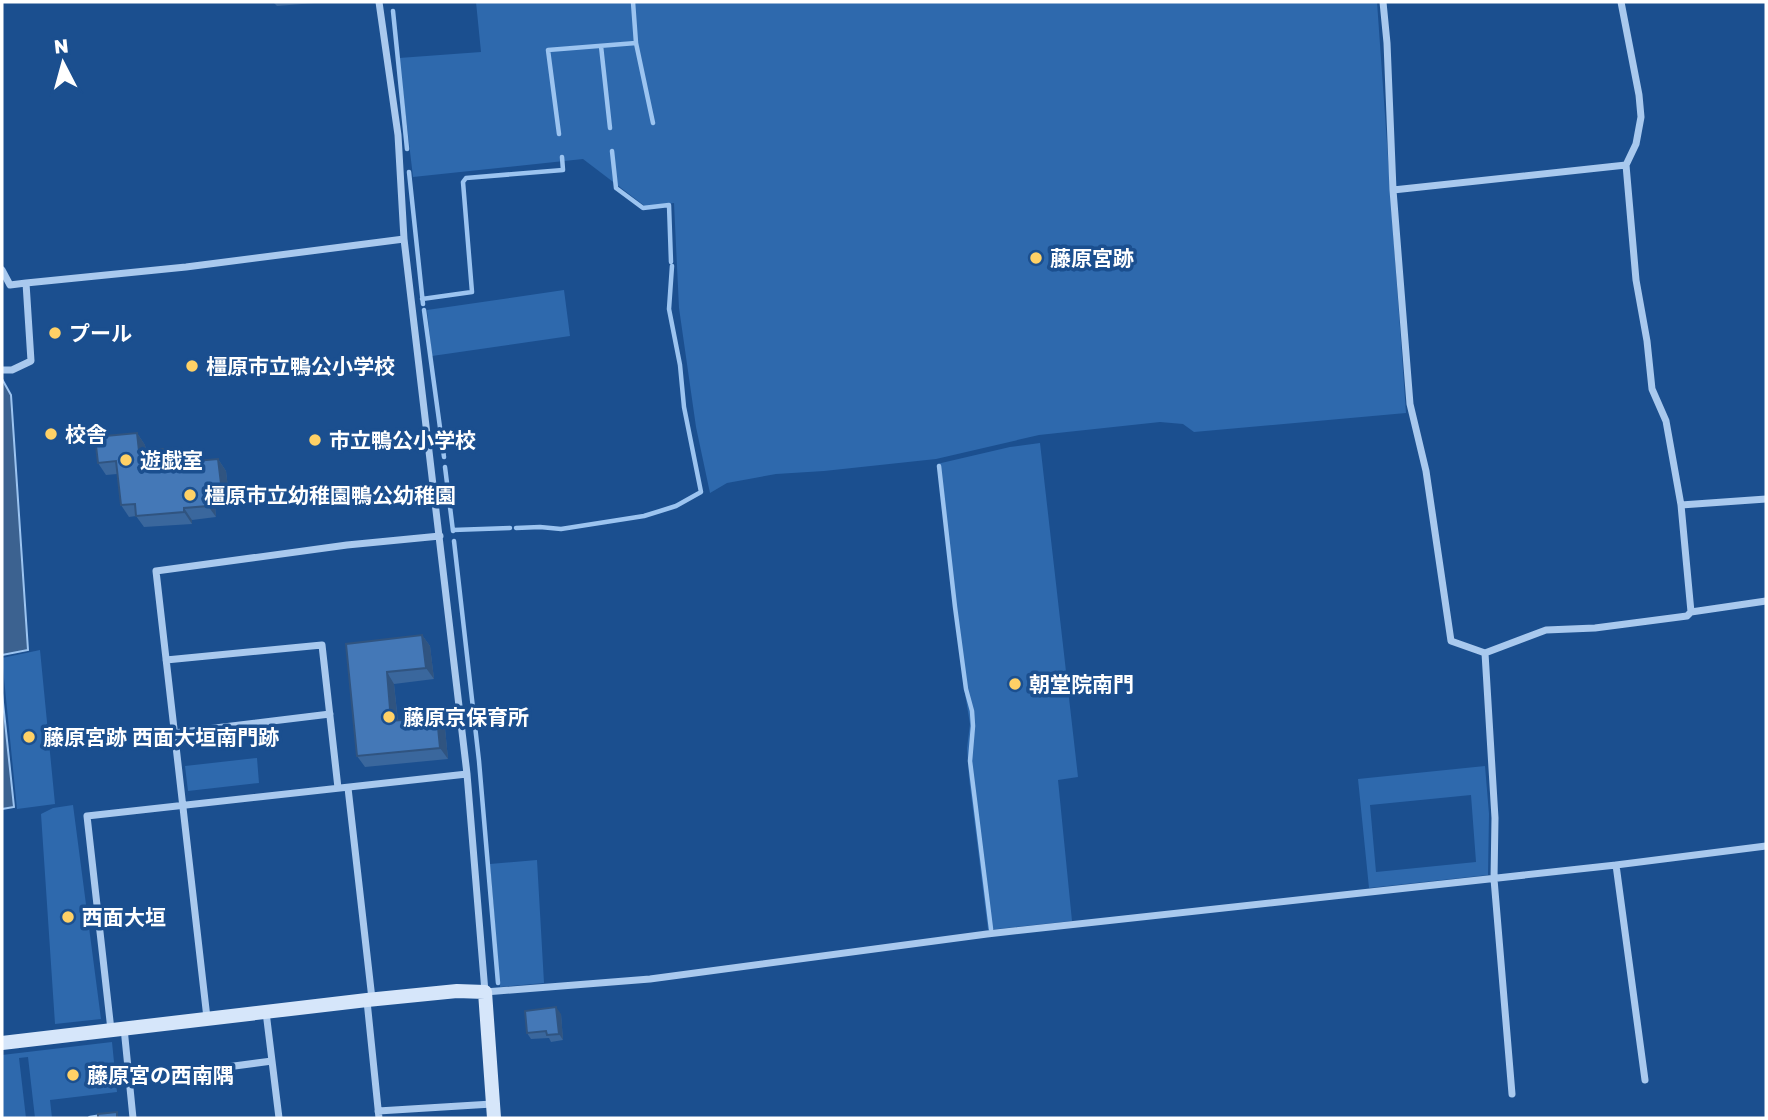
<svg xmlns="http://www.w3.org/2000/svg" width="1768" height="1120" font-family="'Golos Text','Noto Sans JP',sans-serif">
<rect width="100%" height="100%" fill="#1b4f8f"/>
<path fill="#2e69ad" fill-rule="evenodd" d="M 476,2 L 1377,2 L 1406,413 L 1194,432 L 1183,424 L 1160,422 L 1039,435 L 936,459 L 824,471 L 776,474 L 727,483 L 710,493 L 696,427 L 679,308 L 674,203 L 646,207 L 583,159 L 413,177 L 399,58 L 481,52 Z
M 564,290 L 570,336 L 432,356 L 427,310 Z
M 1040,443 L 1078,777 L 1058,780 L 1072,921 L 988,930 L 969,778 L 967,748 L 970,724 L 964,688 L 937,464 L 1010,447 Z
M 40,650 L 55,804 L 17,809 L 2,658 Z
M 257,758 L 259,783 L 188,791 L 185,766 Z
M 1485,766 L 1489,814 L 1488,875 L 1369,888 L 1358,779 ZM 1471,795 L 1476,862 L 1376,872 L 1370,805 Z
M 73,805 L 101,1019 L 55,1024 L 41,814 L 53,808 Z
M 537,860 L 544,983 L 500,987 L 490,864 Z
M 112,1042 L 117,1092 L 50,1100 L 52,1118 L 35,1118 L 28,1057 L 19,1058 L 26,1118 L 2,1118 L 2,1055 Z"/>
<path fill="#3c6290" stroke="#9cc4f0" stroke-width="2" d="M 2,379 L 11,395 L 28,650 L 2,655 Z
M 2,693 L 14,807 L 2,809 Z"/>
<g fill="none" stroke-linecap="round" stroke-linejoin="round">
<path stroke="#9cc4f0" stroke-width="4.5" d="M 393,11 L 407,149
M 636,43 L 653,123
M 601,46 L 610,128
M 559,134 L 548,50 L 636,43 L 633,2
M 612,151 L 616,188 L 643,208 L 669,205 L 671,262
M 409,172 L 423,304
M 422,299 L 472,292 L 463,182 L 466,178 L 563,170 L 562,157
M 424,310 L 444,457
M 939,466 L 955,607 L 966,689 L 972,711 L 973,726 L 970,761 L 991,929
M 445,467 L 453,531
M 516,528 L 540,527 L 561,529 L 644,516 L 676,506 L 701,492 L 684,407 L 680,365 L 669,309 L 672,266
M 453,530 L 510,528
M 454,541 L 479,761 L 498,983
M 90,1118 L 103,1116"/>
<path stroke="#a9c9ee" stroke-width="7" d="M 379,2 L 398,135 L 404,239 L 467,774 L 485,992 L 650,979 L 987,934 L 1616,865 L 1766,846
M 1383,2 L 1387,43 L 1393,190 L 1410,404 L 1426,471 L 1451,641 L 1485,653 L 1546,630 L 1595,628 L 1687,616 L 1691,612 L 1766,601
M 1621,2 L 1639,95 L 1641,117 L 1636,144 L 1626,165 L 1636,280 L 1647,341 L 1652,389 L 1666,421 L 1681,505 L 1691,612
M 1393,190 L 1626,165
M 2,270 L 10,285 L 26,283
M 2,370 L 12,370 L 31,361 L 26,283 L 186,267 L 404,239
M 1681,505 L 1766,499
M 1485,653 L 1495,818 L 1494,879 L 1512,1094
M 166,660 L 322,645 L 338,788
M 174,733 L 330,714
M 348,788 L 372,999
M 1616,865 L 1645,1080
M 367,1001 L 379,1118
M 266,1012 L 279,1118
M 207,1018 L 156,571 L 347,545 L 440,536
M 124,1028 L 133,1118
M 111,1030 L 87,816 L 467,774
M 129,1080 L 272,1061
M 378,1111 L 492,1104"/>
<path stroke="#d6e6fa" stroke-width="14" d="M 2,1043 L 367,1000 L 457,991 L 485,992 L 494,1118"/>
</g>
<path fill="#3a679d" d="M 273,2 L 327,2 L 277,6 Z
M 137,433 L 145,445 L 146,451 L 180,453 L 190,462 L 218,459 L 226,471 L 230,504 L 215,505 L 216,517 L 192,520 L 192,524 L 144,527 L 136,516 L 129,517 L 121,505 L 117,474 L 106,475 L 98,463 Z
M 422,635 L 430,646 L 434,679 L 394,684 L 398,721 L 445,728 L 448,759 L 365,767 L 357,756 L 346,644 Z
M 561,1014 L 563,1040 L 551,1042 L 549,1038 L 531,1039 L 527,1033 Z"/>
<path fill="#305480" d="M 137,433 L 145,445 L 147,463 L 139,451 Z
M 176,448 L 184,459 L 183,453 L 191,464 L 192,474 L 177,453 Z
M 218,459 L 226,471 L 230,504 L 222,492 Z
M 206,494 L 215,505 L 216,517 L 208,506 Z
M 184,508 L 192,520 L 192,524 L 184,512 Z
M 422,635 L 430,646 L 434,679 L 426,668 Z
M 387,672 L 394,684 L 399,733 L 391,721 Z
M 437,717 L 445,728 L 448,759 L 440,748 Z
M 556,1007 L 561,1014 L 563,1040 L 559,1034 Z"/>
<path fill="#4478b7" stroke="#305480" stroke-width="2" d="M 137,433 L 139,451 L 176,448 L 177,453 L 183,453 L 184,462 L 218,459 L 222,492 L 206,494 L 208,506 L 184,508 L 184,512 L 136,516 L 135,504 L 121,505 L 116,461 L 98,463 L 95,437 Z
M 422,635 L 426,668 L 387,672 L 391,721 L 437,717 L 440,748 L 357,756 L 346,644 Z
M 556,1007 L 559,1034 L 547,1035 L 546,1031 L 527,1033 L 525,1011 Z
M 117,1112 L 117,1118 L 98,1118 L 98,1114 Z"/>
<g fill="#ffd166" stroke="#1b4f8f" stroke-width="2.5">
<circle cx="1036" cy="258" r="7"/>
<circle cx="55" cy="333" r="7"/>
<circle cx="192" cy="366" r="7"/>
<circle cx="51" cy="434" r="7"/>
<circle cx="315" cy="440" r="7"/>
<circle cx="126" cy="460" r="7"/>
<circle cx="190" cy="495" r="7"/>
<circle cx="1015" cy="684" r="7"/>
<circle cx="389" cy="717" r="7"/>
<circle cx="29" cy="737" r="7"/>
<circle cx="68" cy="917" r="7"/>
<circle cx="73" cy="1075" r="7"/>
</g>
<g text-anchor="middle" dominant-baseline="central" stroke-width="7" stroke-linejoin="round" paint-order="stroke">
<g font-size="21" font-weight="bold" fill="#fff" stroke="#1b4f8f" text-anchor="start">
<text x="1050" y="258">藤原宮跡</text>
<text x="69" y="333">プール</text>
<text x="206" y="366">橿原市立鴨公小学校</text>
<text x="65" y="434">校舎</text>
<text x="329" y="440">市立鴨公小学校</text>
<text x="140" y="460">遊戯室</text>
<text x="204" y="495">橿原市立幼稚園鴨公幼稚園</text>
<text x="1029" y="684">朝堂院南門</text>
<text x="403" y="717">藤原京保育所</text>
<text x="43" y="737">藤原宮跡 西面大垣南門跡</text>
<text x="82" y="917">西面大垣</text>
<text x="87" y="1075">藤原宮の西南隅</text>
</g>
</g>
<rect width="1768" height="1120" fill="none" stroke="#ffffff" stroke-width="7"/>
<g transform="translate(63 63) rotate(354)" stroke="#1b4f8f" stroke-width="5" paint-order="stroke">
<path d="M0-5L12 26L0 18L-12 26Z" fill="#ffffff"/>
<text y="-10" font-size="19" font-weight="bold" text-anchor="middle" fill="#ffffff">N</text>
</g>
</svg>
